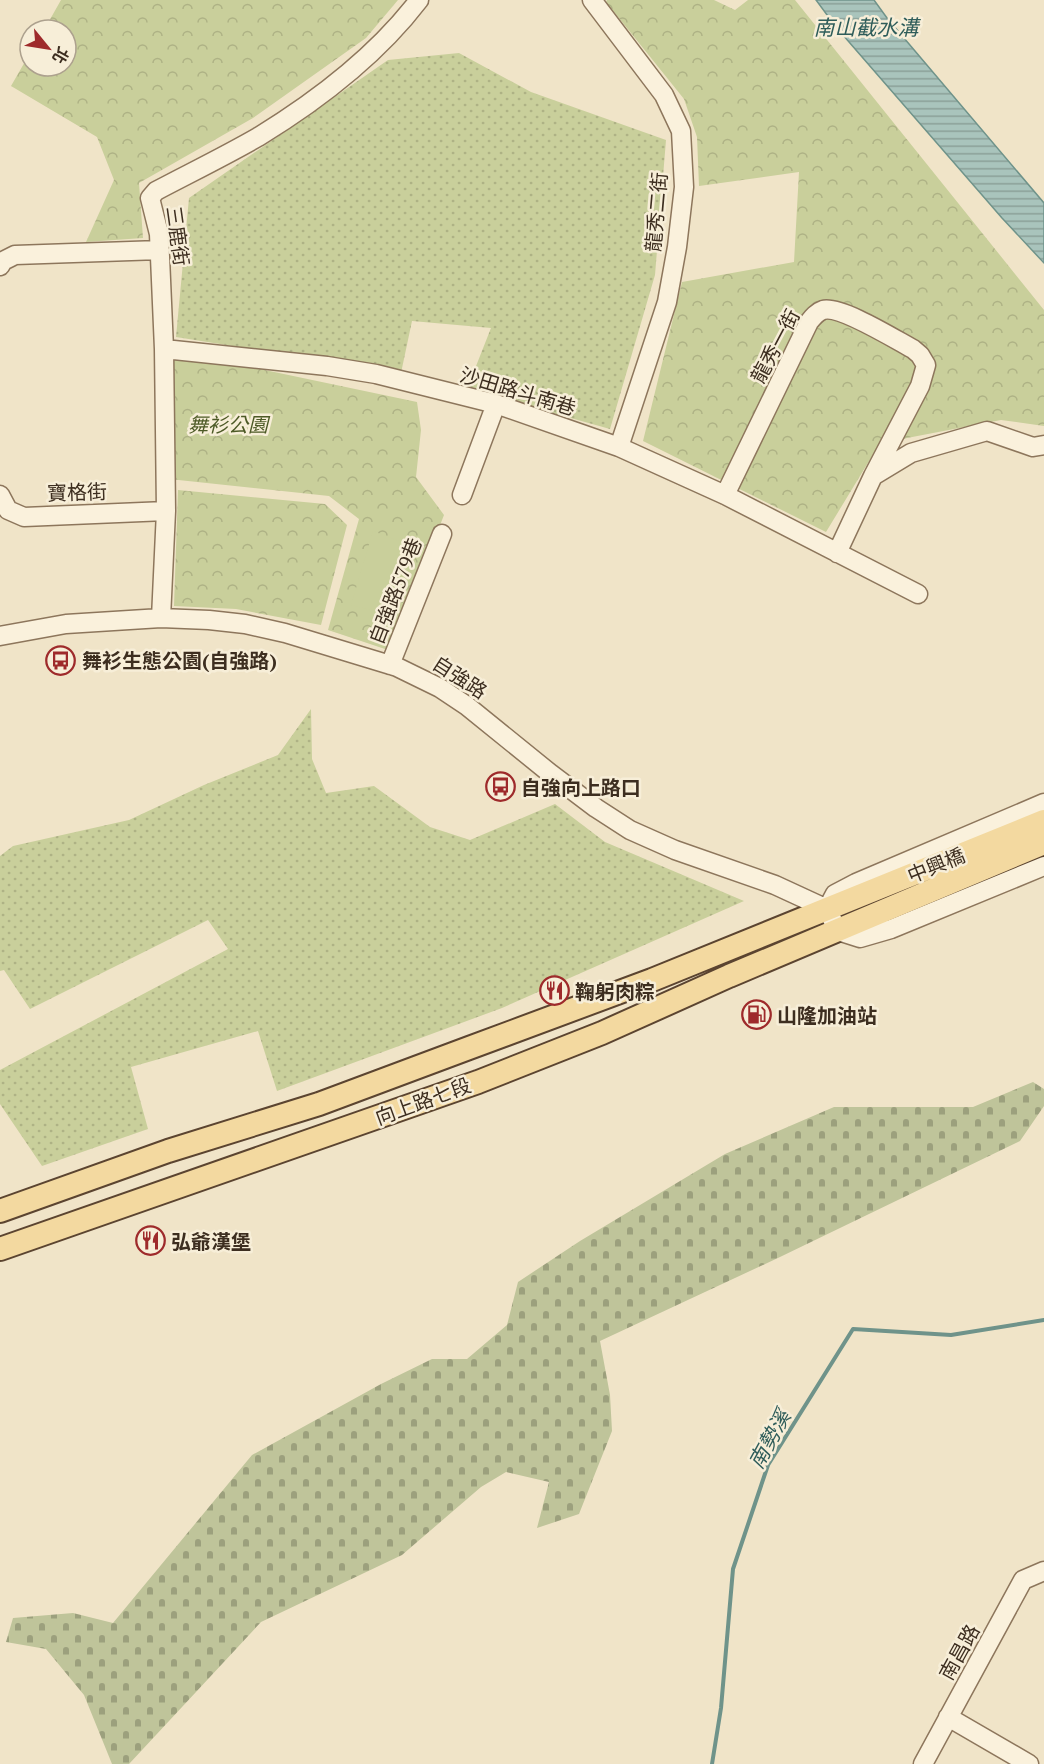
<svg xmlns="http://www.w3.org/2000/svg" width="1044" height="1764" font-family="'PT Serif','Noto Sans TC',serif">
<defs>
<pattern id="grass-dots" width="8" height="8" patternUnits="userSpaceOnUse" patternTransform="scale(1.5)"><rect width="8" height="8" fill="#c9cf9b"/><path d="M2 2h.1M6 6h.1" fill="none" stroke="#aeb285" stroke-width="1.8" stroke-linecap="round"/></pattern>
<pattern id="forest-crowns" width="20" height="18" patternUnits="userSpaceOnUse" patternTransform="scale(1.5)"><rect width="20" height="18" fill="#c9cf9b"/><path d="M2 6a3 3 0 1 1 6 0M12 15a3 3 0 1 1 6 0" fill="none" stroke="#aeb285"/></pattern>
<pattern id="cemetery-stones" width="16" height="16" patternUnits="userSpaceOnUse" patternTransform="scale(1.5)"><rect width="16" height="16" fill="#bfc49a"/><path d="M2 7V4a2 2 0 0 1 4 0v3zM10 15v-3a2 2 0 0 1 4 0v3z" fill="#9ca07d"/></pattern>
<pattern id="water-rules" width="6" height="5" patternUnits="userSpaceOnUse" patternTransform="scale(1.5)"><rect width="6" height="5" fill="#a9c4bc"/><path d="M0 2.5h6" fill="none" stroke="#8ba098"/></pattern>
</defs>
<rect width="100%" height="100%" fill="#f0e4c8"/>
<path fill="url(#grass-dots)" d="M 459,53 L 531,92 L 666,140 L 655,275 L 610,429 L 467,389 L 491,328 L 412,321 L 401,373 L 176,337 L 189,198 L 388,60 Z
M 311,709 L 312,759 L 326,793 L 374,786 L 430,827 L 470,840 L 555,804 L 605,842 L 744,901 L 502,1008 L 277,1091 L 258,1031 L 131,1067 L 148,1129 L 42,1166 L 0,1104 L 0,1070 L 228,949 L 208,920 L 30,1009 L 4,970 L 0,971 L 0,856 L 13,846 L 129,820 L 204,785 L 278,755 Z"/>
<path fill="url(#forest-crowns)" d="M 61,0 L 398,0 L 366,38 L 253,118 L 139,183 L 143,238 L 86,242 L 114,180 L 97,137 L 11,86 L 30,53 L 30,66 L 66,66 L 66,30 L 44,30 Z
M 607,0 L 714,0 L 735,10 L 748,0 L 795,0 L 1044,310 L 1044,426 L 1001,420 L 907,438 L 877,448 L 826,532 L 643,441 L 682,282 L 794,262 L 799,172 L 699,186 L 697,137 L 684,99 L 606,2 Z
M 164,349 L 417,402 L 421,430 L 416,477 L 444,515 L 391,651 L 328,630 L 359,519 L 329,496 L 169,479 Z
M 178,490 L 325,504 L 347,525 L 321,625 L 236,609 L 174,606 Z"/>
<path fill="url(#cemetery-stones)" d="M 1033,1082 L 1044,1089 L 1044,1106 L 1020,1141 L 780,1257 L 600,1341 L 610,1395 L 612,1431 L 579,1514 L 537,1528 L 549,1482 L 506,1472 L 481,1487 L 402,1555 L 261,1622 L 129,1764 L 112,1764 L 84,1695 L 46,1649 L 6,1642 L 13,1618 L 73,1613 L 113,1623 L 252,1455 L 381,1384 L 432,1359 L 467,1359 L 507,1325 L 518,1282 L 580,1241 L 725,1154 L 834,1107 L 973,1107 Z"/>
<path fill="#c9cf9b" d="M 373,531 L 417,548 L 390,615 L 351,605 Z"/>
<path fill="url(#water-rules)" stroke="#6f938a" stroke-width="1.5" d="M 816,0 L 874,0 L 887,18 L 1044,203 L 1044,263 L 1002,218 L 836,27 Z"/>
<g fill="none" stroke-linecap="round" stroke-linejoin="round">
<path stroke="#6f938a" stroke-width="4" d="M 712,1764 L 721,1708 L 733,1569 L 768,1465 L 853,1329 L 951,1335 L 1044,1320"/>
<defs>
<path id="minor" d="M 592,0 L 664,95 L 681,131 L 684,187 L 677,247 L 667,302 L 619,447
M 0,266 L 3,261 L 15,255 L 160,250
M 164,349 L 327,366 L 376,374 L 496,404 L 619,447 L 725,495 L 918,594
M 0,495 L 8,510 L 24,517 L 166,511
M 462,495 L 496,404
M 725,495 L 809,322 C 813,317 817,312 823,310 C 840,305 896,340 913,349 L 920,355 L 926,365 L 920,386 L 873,476
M 837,553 L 873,476 L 911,453 L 987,431 L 1033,447 L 1044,445
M 161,618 L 166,511 L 164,349 L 159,234 L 150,198 L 156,191 C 190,173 225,156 258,137 C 317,101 377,55 419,0
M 0,636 L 66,624 L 161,618 L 209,620 L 245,624 L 285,633 L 397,667 L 440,688 L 467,706 L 551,774 L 596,808 L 630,830 L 675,850 L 775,885 L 827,909 L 838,931 L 860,938 L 891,929 L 1044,866
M 390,665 L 442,534
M 827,909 L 835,894 L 856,883 L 1044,803
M 948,1717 L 1029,1764
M 923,1764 L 1023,1580 L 1044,1571"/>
<path id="major" d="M 0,1211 L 168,1151 L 319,1104 L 469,1048 L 652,980 L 1044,821
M 0,1249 L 478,1082 L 602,1033 L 729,976 L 1044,843"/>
</defs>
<use href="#minor" stroke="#8d765c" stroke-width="21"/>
<use href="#major" stroke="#5b4430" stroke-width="26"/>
<use href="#minor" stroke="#faf1dc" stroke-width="18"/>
<use href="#major" stroke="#f3d9a0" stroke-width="22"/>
</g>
<defs>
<symbol id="bus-ring" viewBox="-11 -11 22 22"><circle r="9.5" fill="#f7eed8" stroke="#9e2a2b" stroke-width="1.5"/><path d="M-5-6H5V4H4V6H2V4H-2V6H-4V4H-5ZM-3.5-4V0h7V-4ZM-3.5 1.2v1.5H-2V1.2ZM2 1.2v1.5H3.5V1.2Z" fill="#9e2a2b"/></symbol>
<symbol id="restaurant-ring" viewBox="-11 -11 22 22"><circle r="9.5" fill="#f7eed8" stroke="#9e2a2b" stroke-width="1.5"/><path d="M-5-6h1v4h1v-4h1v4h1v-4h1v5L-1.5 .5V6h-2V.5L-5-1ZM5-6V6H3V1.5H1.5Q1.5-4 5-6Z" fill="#9e2a2b"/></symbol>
<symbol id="fuel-ring" viewBox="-11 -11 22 22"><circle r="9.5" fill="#f7eed8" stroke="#9e2a2b" stroke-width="1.5"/><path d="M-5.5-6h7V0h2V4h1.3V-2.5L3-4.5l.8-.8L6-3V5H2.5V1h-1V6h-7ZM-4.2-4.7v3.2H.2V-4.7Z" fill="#9e2a2b"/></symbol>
</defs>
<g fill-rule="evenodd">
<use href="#bus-ring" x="44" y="644" width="33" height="33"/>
<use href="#bus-ring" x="484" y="770" width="33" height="33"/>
<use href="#restaurant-ring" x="538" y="974" width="33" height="33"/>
<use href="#fuel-ring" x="740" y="998" width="33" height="33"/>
<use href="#restaurant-ring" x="134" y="1224" width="33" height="33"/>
</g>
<g text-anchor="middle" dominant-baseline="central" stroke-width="5" stroke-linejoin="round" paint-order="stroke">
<g font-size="20" fill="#3d2e20" stroke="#f7eed8">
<text transform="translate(656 212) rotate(-85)">龍秀二街</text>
<text transform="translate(178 236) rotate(82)">三鹿街</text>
<text transform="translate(775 346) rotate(-62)">龍秀一街</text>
<text transform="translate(518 391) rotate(17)">沙田路斗南巷</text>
<text transform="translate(77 492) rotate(-2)">寶格街</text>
<text transform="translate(395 591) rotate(-69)">自強路579巷</text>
<text transform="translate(460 677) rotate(33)">自強路</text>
<text transform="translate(936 865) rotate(-22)">中興橋</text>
<text transform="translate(423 1101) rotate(-20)">向上路七段</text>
<text transform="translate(959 1652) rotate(-61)">南昌路</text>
</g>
<g font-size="20" font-style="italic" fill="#4d5a26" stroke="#f7eed8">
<text x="228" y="424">舞衫公園</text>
</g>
<g font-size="20" font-weight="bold" fill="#3d2e20" stroke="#f7eed8" text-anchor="start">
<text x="82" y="660">舞衫生態公園(自強路)</text>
<text x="521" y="787">自強向上路口</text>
<text x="575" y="991">鞠躬肉粽</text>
<text x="777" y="1015">山隆加油站</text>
<text x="171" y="1241">弘爺漢堡</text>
</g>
<g font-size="21" font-style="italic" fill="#2f5d5a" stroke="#f7eed8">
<text x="866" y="27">南山截水溝</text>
<text transform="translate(769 1439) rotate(-61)">南勢溪</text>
</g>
</g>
<g transform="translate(48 48) rotate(120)"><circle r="28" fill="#f7eed8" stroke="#ada18e" stroke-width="1.5"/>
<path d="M0-4.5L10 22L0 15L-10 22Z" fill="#9e2a2b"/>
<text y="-9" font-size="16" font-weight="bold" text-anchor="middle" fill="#3d2e20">北</text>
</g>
</svg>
